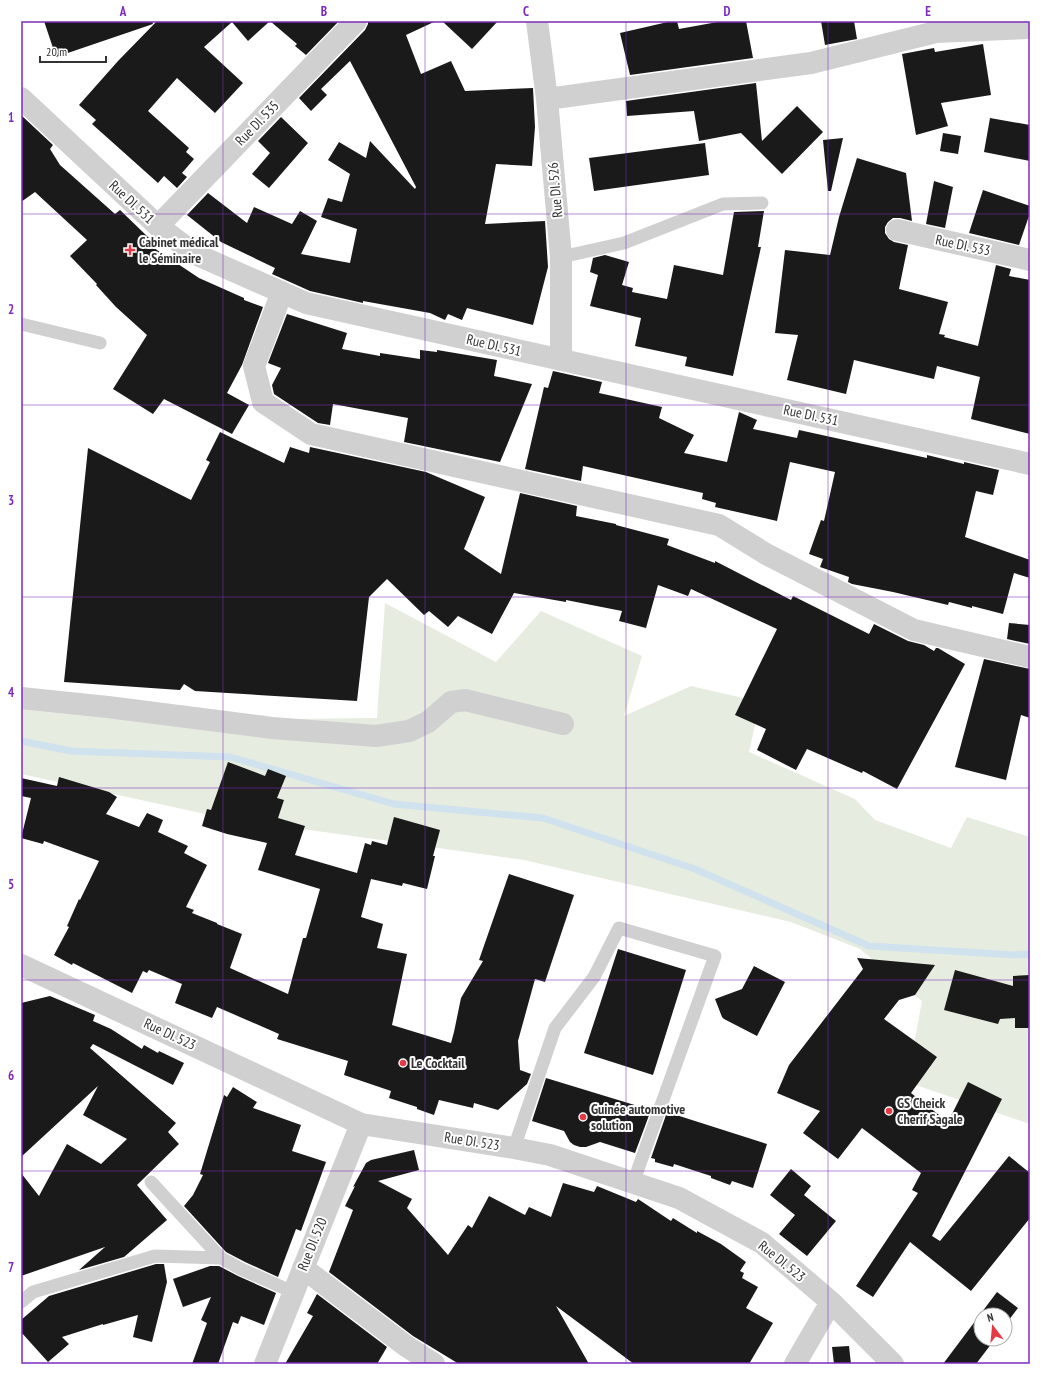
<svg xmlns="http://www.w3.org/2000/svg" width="1051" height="1385" font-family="'PT Sans Narrow',sans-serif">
<rect width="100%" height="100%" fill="#fff"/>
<path fill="#e6ecdf" d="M 385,603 L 496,662 L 541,611 L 642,656 L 624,716 L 691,686 L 760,702 L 749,752 L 855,799 L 875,820 L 951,848 L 967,817 L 1030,837 L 1030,1124 L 907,1082 L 922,1001 L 860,949 L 791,922 L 524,860 L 224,818 L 21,774 L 21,701 L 218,720 L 377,718 Z"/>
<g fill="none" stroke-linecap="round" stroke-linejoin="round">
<path stroke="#cfe2ee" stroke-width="7" d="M 21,741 L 71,751 L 230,757 L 394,804 L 543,818 L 695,869 L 869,946 L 1014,955 L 1030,954"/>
</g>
<path fill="#1a1a1a" d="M 44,21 L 152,21 L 153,24 L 56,57 Z
M 157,21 L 339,21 L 306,55 L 295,46 L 297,44 L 270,21 L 248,41 L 232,22 L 204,47 L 243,83 L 215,113 L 177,78 L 148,111 L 189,148 L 186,152 L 194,159 L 182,173 L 187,177 L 177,188 L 164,176 L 158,183 L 92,124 L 96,120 L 79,105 L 118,61 Z
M 368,21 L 436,21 L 406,35 L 421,74 L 451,61 L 465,91 L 533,88 L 535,127 L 532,166 L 496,164 L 485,224 L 545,221 L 548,267 L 533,325 L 467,308 L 462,320 L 448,314 L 445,320 L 430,313 L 363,301 L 363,303 L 310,291 L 272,274 L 275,268 L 221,242 L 187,215 L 208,193 L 247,223 L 254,207 L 292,224 L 300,211 L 317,221 L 301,254 L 350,263 L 357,229 L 321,217 L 328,198 L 342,202 L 350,174 L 328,160 L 339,142 L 366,158 L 370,141 L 415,189 L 416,187 L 350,61 L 321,89 L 327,95 L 311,111 L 299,98 L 365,30 L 368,24 Z
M 442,21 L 498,21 L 472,49 Z
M 672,21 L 677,21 L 679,29 L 723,21 L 746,21 L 753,58 L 630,75 L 620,33 Z
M 821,21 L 854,21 L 857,39 L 825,45 Z
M 983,44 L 991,95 L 941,103 L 948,126 L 916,135 L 902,54 L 934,48 L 935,52 Z
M 756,83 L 762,141 L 797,106 L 823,132 L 782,174 L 741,133 L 699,141 L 694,111 L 627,116 L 626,101 Z
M 21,115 L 53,145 L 50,149 L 60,165 L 115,214 L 120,210 L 149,238 L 145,242 L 199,278 L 244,298 L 244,300 L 263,307 L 242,365 L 227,393 L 249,405 L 232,434 L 164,399 L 153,414 L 113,389 L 147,335 L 116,307 L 96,285 L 97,284 L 70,256 L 87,240 L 35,192 L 21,202 Z
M 281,117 L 308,143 L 269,188 L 252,174 L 270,153 L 258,141 Z
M 990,118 L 1030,125 L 1030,161 L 984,152 Z
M 943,133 L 961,136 L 958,154 L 940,151 Z
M 843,138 L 831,191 L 828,191 L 823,140 Z
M 705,143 L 709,175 L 594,191 L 589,158 Z
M 857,158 L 906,173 L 912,221 L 900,218 L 893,218 L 888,222 L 885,227 L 885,233 L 889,239 L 894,242 L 908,245 L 899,289 L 948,302 L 939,334 L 945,335 L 944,337 L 978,346 L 996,265 L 1011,269 L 1009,276 L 1030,280 L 1030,434 L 971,419 L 980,377 L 937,366 L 934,379 L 854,360 L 846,394 L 787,380 L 798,335 L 775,333 L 785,250 L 830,255 L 839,217 Z
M 934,181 L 953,187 L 945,228 L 926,224 Z
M 983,190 L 1030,206 L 1030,213 L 1019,245 L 969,233 Z
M 764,211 L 758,247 L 761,247 L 733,376 L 685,366 L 687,357 L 635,346 L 641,318 L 590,306 L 598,275 L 590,272 L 593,258 L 605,255 L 629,262 L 622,285 L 633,288 L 632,292 L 667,299 L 674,265 L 723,275 L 734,212 Z
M 287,314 L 347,333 L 342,349 L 380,356 L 380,353 L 420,359 L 420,350 L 437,352 L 437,350 L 497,360 L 494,376 L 532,384 L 500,462 L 404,442 L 408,418 L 333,404 L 330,425 L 318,423 L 274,394 L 272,385 L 281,368 L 268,363 Z
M 553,371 L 602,382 L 599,393 L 662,407 L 659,418 L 694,435 L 684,453 L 727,462 L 739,412 L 757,420 L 753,429 L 797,438 L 799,430 L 927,458 L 927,455 L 964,464 L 964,462 L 999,470 L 993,495 L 976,491 L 965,537 L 1030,560 L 1030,578 L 1014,573 L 1003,614 L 972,606 L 972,608 L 949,602 L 948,605 L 893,592 L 852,584 L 848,582 L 849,577 L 820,567 L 823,559 L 809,554 L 821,520 L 824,521 L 835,472 L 790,462 L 777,521 L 715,507 L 716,503 L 702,499 L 703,493 L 583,466 L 581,481 L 525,469 L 544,387 L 548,388 Z
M 220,432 L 284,463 L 290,447 L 309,453 L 310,447 L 426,472 L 485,497 L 464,549 L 501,574 L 520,493 L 577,506 L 576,516 L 616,524 L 616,525 L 669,539 L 667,545 L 715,563 L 715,561 L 791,600 L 793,596 L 869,634 L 874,624 L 908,641 L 924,645 L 934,651 L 936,648 L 938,648 L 965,664 L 897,789 L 863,771 L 862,773 L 807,749 L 796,770 L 757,750 L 766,729 L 735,715 L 777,629 L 691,589 L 688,596 L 658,585 L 646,628 L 619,621 L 622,611 L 566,600 L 566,602 L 514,593 L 492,634 L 458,616 L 448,627 L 429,611 L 424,615 L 387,579 L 369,597 L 357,701 L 195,691 L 184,684 L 180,690 L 64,682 L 88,448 L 191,500 L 210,462 L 206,460 Z
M 1009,623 L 1030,625 L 1030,644 L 1007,639 Z
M 984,659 L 1030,669 L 1030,718 L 1021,715 L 1006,780 L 955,767 Z
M 228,762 L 265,776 L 268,769 L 286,776 L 277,798 L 284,800 L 278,818 L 305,826 L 295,855 L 357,873 L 365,843 L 371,845 L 372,841 L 387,845 L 394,817 L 440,830 L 433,856 L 435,856 L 427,889 L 403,883 L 402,886 L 371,879 L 361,917 L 383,924 L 377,948 L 407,954 L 392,1025 L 451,1043 L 454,1032 L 461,998 L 483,961 L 479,960 L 509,874 L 574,895 L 545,982 L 535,979 L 518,1041 L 520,1070 L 531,1074 L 527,1084 L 498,1110 L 474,1103 L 473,1108 L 439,1100 L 434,1115 L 417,1109 L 417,1107 L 389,1098 L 391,1091 L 344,1075 L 348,1061 L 277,1039 L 279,1034 L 217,1007 L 212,1018 L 175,1003 L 182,984 L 149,970 L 147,973 L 143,971 L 132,993 L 73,963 L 72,965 L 54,955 L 69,927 L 67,926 L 79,899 L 80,900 L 99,861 L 44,841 L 43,844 L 21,838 L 31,798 L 21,796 L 21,778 L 57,786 L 59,777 L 109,792 L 117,797 L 106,814 L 139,827 L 147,813 L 163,820 L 158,832 L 188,846 L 184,853 L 207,865 L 186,907 L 194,910 L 192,913 L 217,923 L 217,924 L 242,934 L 230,968 L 288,994 L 303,938 L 306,938 L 320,889 L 258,870 L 267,843 L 227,834 L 202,826 L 207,809 L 211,810 Z
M 618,949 L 686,970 L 653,1075 L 584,1053 Z
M 857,958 L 935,965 L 915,995 L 899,1000 L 884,1019 L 937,1057 L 911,1093 L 948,1122 L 968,1082 L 1002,1099 L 932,1236 L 940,1241 L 1009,1156 L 1030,1173 L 1030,1218 L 971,1291 L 910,1242 L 873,1297 L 856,1286 L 918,1193 L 912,1190 L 921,1173 L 862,1128 L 838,1159 L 803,1133 L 820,1111 L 777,1093 L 789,1065 L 863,969 Z
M 754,966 L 785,982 L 757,1036 L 724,1019 L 722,1017 L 715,999 L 742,989 Z
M 955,970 L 1013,986 L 1013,976 L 1030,975 L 1030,1028 L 1015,1028 L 1015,1018 L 1000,1019 L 998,1024 L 944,1010 Z
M 50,996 L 95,1015 L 93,1021 L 111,1029 L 142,1049 L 144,1045 L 158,1053 L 159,1051 L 184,1063 L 173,1085 L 93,1044 L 90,1048 L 176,1123 L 168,1132 L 179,1144 L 137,1185 L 167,1220 L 124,1257 L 79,1270 L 105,1247 L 21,1276 L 21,1173 L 39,1196 L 67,1144 L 101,1164 L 127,1139 L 83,1115 L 98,1086 L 21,1157 L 21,1003 Z
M 546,1078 L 651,1110 L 635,1153 L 600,1142 L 586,1147 L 580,1147 L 574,1145 L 570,1142 L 564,1131 L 532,1121 Z
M 233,1087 L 257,1102 L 253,1108 L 301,1125 L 292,1151 L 326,1162 L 301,1231 L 296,1229 L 278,1277 L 245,1262 L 226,1252 L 184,1206 L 193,1195 L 203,1175 L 200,1174 L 224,1095 L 227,1097 Z
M 670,1113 L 767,1144 L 753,1188 L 732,1181 L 730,1185 L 711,1178 L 711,1176 L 674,1164 L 673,1167 L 655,1162 L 655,1159 L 651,1158 L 666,1115 L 669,1116 Z
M 414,1150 L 419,1170 L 378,1181 L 412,1199 L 407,1208 L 448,1255 L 468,1225 L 472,1228 L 489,1196 L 525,1215 L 529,1207 L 551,1217 L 563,1183 L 594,1192 L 597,1186 L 636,1202 L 638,1199 L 671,1221 L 673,1218 L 697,1233 L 697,1231 L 721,1244 L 746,1262 L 740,1271 L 744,1273 L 742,1278 L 758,1287 L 746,1308 L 773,1323 L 749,1364 L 634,1364 L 556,1306 L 589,1364 L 459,1364 L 413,1336 L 329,1272 L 353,1210 L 345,1206 L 355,1186 L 353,1187 L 366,1163 L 371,1160 Z
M 791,1169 L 811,1186 L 804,1195 L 836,1221 L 807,1256 L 779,1234 L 795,1215 L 770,1195 Z
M 156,1264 L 164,1264 L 167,1282 L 152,1342 L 133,1337 L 138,1315 L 103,1325 L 103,1324 L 62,1337 L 69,1344 L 48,1362 L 21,1332 L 21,1320 L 49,1296 Z
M 210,1266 L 219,1266 L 238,1276 L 276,1293 L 264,1325 L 241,1316 L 238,1324 L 233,1322 L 218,1364 L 192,1364 L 207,1323 L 201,1320 L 211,1297 L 183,1307 L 173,1279 Z
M 997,1292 L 1018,1308 L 1005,1325 L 1005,1315 L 981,1315 L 981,1339 L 995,1339 L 976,1364 L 943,1364 Z
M 317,1294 L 387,1347 L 377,1364 L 285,1364 L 313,1316 L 307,1313 Z
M 849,1346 L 851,1364 L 834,1364 L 832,1347 Z"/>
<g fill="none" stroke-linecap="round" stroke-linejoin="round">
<path stroke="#d0d0d0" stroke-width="13" d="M 561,257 L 624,243 L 723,204 L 762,203
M 21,324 L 100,343
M 514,1148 L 555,1028 L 594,977 L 619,928 L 715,956 L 633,1183
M 151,1182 L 221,1258
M 21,1302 L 33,1292 L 155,1256 L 221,1258 L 241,1269 L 293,1292"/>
<path stroke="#d0d0d0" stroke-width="22" d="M 537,21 L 547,99 L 561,257 L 561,360
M 21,98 L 158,226 L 195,254 L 306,303 L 1030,464
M 547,99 L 811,63 L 936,32 L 1030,28
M 158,226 L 356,21
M 897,230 L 1030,260
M 282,292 L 254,366 L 263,402 L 311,434 L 719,525 L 766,554 L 914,630 L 1030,657
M 21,698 L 108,707 L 272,728 L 376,736 L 409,731 L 428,722 L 451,702 L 465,700 L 563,724
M 21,965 L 361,1124 L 514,1148 L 550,1155 L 679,1198 L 762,1243 L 831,1302 L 893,1364
M 303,1268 L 406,1346 L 434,1364
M 265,1364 L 361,1124
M 795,1364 L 831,1302"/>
</g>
<path fill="none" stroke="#7b2cbf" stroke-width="1" stroke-opacity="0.55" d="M 223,21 L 223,1364M 425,21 L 425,1364M 626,21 L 626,1364M 828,21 L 828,1364M 21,214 L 1030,214M 21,405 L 1030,405M 21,597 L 1030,597M 21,788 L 1030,788M 21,980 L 1030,980M 21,1171 L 1030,1171"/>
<g fill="#e63946" stroke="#fff" stroke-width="1.5">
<path d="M128 244h4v4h4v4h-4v4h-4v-4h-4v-4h4z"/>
<circle cx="403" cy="1063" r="4"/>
<circle cx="889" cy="1111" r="4"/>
<circle cx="583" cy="1117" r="4"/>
</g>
<g text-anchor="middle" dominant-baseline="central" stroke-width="4" stroke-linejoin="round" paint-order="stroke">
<g font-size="14" fill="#333" stroke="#fff">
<text transform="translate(257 123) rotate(-46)">Rue DI. 535</text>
<text transform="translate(555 190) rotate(-95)">Rue DI. 526</text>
<text transform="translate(132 202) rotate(43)">Rue DI. 531</text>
<text transform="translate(963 245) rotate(12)">Rue DI. 533</text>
<text transform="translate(494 345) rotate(13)">Rue DI. 531</text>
<text transform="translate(811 415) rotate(12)">Rue DI. 531</text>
<text transform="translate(170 1034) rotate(25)">Rue DI. 523</text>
<text transform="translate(472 1141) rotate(9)">Rue DI. 523</text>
<text transform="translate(312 1244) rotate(-68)">Rue DI. 520</text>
<text transform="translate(782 1261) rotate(39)">Rue DI. 523</text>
</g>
<g font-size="14" font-weight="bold" fill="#333" stroke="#fff" text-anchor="start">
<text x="139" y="242">Cabinet médical<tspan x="139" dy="16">le Séminaire</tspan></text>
<text x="411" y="1063">Le Cocktail</text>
<text x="897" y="1103">GS Cheick<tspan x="897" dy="16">Cherif Sagale</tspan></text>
<text x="591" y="1109">Guinée automotive<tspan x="591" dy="16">solution</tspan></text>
</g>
</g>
<rect width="1051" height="1385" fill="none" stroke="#ffffff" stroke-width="44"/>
<g transform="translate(993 1327) rotate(344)"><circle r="19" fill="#ffffff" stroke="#adadad"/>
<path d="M0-3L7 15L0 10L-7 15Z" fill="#e63946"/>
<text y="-6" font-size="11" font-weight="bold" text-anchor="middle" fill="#333333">N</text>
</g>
<path d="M40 56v6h66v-6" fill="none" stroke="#333333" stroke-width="2"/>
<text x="46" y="56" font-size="12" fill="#333333" stroke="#ffffff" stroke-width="3" paint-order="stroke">20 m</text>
<rect x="22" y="22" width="1007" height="1341" fill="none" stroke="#7b2cbf" stroke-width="1.5"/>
<g font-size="13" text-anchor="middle" font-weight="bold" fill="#7b2cbf">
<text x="123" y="16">A</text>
<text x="324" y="16">B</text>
<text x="526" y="16">C</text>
<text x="727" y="16">D</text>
<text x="928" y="16">E</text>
<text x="11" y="122">1</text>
<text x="11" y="314">2</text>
<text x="11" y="505">3</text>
<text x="11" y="697">4</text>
<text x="11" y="889">5</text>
<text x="11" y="1080">6</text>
<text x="11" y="1272">7</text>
</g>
</svg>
